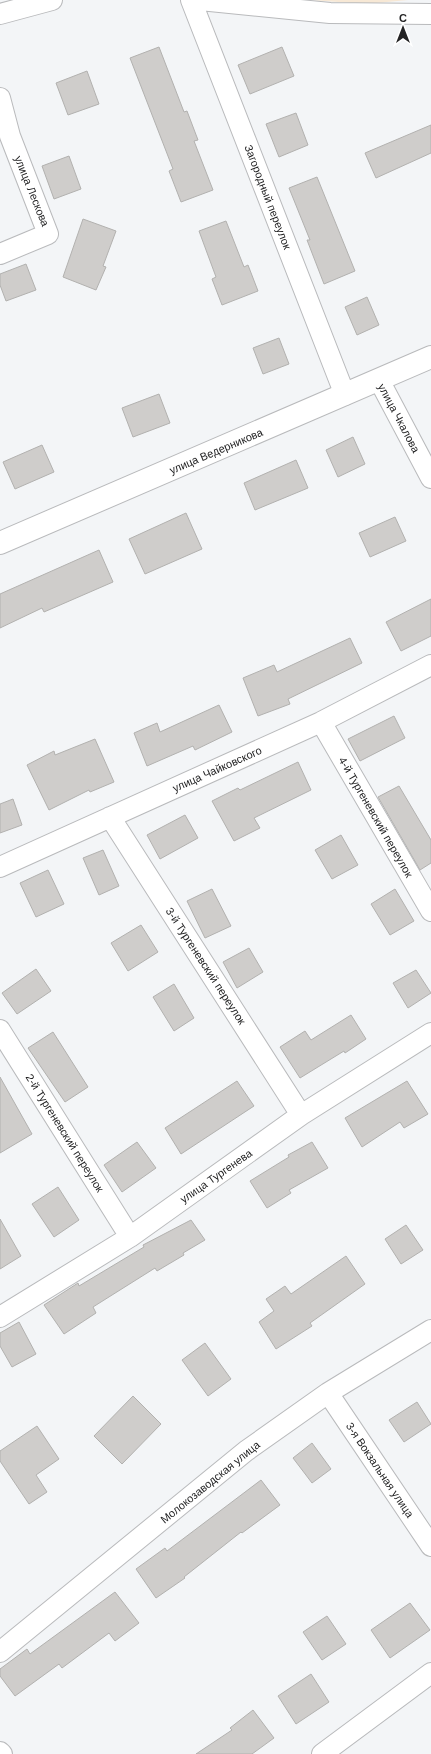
<svg xmlns="http://www.w3.org/2000/svg" width="431" height="1754" font-family="Helvetica,sans-serif">
<rect width="100%" height="100%" fill="#f3f5f7"/>
<path fill="#f7e8d5" d="M 310,0 L 408,0 L 366,4 Z"/>
<path fill="#cfcdcb" stroke="#b2b1af" d="M 159,47 L 184,112 L 187,111 L 198,140 L 194,141 L 213,190 L 181,202 L 169,171 L 173,169 L 130,58 Z
M 282,47 L 294,76 L 250,94 L 238,65 Z
M 87,71 L 99,104 L 68,115 L 56,83 Z
M 296,113 L 308,145 L 279,157 L 266,124 Z
M 431,125 L 431,153 L 376,178 L 365,153 Z
M 69,156 L 81,189 L 54,199 L 42,166 Z
M 317,177 L 355,271 L 324,284 L 307,240 L 310,240 L 289,188 Z
M 83,219 L 116,231 L 103,266 L 106,267 L 96,290 L 63,277 Z
M 226,221 L 244,267 L 248,265 L 258,291 L 222,305 L 212,279 L 216,277 L 199,231 Z
M 26,264 L 36,290 L 6,301 L 0,285 L 0,274 Z
M 367,297 L 379,325 L 357,335 L 345,307 Z
M 279,338 L 289,364 L 263,374 L 253,348 Z
M 159,394 L 170,423 L 133,437 L 122,408 Z
M 353,437 L 365,464 L 338,477 L 326,450 Z
M 42,445 L 54,472 L 15,489 L 3,462 Z
M 296,460 L 308,488 L 255,510 L 244,483 Z
M 186,513 L 202,549 L 145,574 L 129,539 Z
M 395,517 L 406,541 L 370,557 L 359,533 Z
M 99,550 L 113,582 L 44,612 L 42,608 L 0,628 L 0,594 Z
M 431,599 L 431,636 L 401,651 L 386,622 Z
M 350,638 L 362,663 L 288,699 L 290,704 L 258,716 L 243,678 L 274,665 L 277,672 Z
M 219,705 L 232,732 L 195,750 L 193,746 L 147,766 L 134,733 L 157,723 L 160,732 Z
M 394,716 L 405,738 L 360,761 L 348,739 Z
M 95,739 L 114,782 L 90,792 L 89,790 L 49,810 L 27,765 L 54,751 L 55,755 Z
M 298,762 L 311,790 L 254,818 L 260,828 L 234,841 L 212,801 L 238,788 L 240,790 Z
M 399,786 L 431,840 L 431,863 L 420,870 L 378,797 Z
M 13,799 L 22,825 L 0,833 L 0,804 Z
M 185,815 L 198,838 L 160,859 L 147,835 Z
M 341,835 L 358,865 L 332,879 L 315,850 Z
M 103,850 L 119,886 L 99,895 L 83,858 Z
M 48,870 L 64,904 L 36,917 L 20,883 Z
M 212,889 L 231,926 L 205,938 L 187,901 Z
M 395,889 L 414,921 L 390,935 L 371,904 Z
M 141,925 L 158,952 L 128,971 L 111,943 Z
M 249,948 L 263,972 L 237,988 L 223,962 Z
M 36,969 L 51,991 L 17,1014 L 2,993 Z
M 416,970 L 431,993 L 408,1008 L 393,983 Z
M 174,984 L 194,1018 L 174,1031 L 153,997 Z
M 351,1015 L 366,1039 L 345,1053 L 344,1051 L 300,1078 L 280,1047 L 305,1031 L 311,1040 Z
M 53,1032 L 88,1087 L 65,1102 L 28,1048 Z
M 0,1077 L 32,1134 L 0,1153 Z
M 237,1081 L 254,1106 L 181,1154 L 165,1128 Z
M 407,1081 L 428,1114 L 404,1128 L 400,1122 L 362,1147 L 345,1118 Z
M 137,1142 L 156,1168 L 122,1192 L 104,1165 Z
M 312,1142 L 328,1168 L 289,1190 L 291,1193 L 267,1208 L 250,1181 L 289,1157 L 288,1155 Z
M 58,1187 L 79,1220 L 54,1237 L 32,1204 Z
M 0,1219 L 21,1256 L 0,1269 Z
M 191,1220 L 205,1240 L 183,1253 L 184,1255 L 157,1271 L 155,1268 L 93,1307 L 96,1313 L 64,1334 L 44,1305 L 78,1283 L 79,1286 L 144,1247 L 143,1245 Z
M 406,1225 L 423,1250 L 401,1264 L 385,1239 Z
M 346,1256 L 365,1284 L 310,1323 L 312,1326 L 276,1349 L 259,1322 L 274,1311 L 266,1299 L 285,1286 L 291,1294 Z
M 19,1322 L 36,1354 L 12,1367 L 0,1346 L 0,1333 Z
M 205,1343 L 231,1379 L 208,1396 L 182,1360 Z
M 133,1396 L 161,1424 L 122,1464 L 94,1436 Z
M 417,1402 L 431,1424 L 404,1442 L 389,1420 Z
M 37,1426 L 59,1459 L 36,1475 L 47,1492 L 29,1504 L 0,1461 L 0,1451 Z
M 312,1443 L 331,1469 L 312,1483 L 293,1458 Z
M 261,1480 L 280,1505 L 242,1533 L 241,1532 L 184,1577 L 185,1578 L 156,1598 L 136,1569 L 165,1548 L 167,1551 Z
M 115,1592 L 139,1623 L 115,1641 L 109,1633 L 62,1668 L 59,1664 L 15,1696 L 0,1676 L 0,1669 L 27,1649 L 30,1654 Z
M 410,1603 L 430,1630 L 390,1658 L 371,1630 Z
M 327,1616 L 346,1644 L 322,1660 L 303,1632 Z
M 311,1674 L 329,1702 L 296,1724 L 278,1696 Z
M 253,1710 L 274,1738 L 252,1754 L 196,1754 L 232,1730 L 230,1728 Z"/>
<g fill="none" stroke-linecap="round" stroke-linejoin="round">
<defs>
<path id="street" d="M 191,0 L 345,395
M 200,0 L 330,13 L 431,14
M 0,14 L 52,0
M 0,98 L 10,136 L 48,234 L 0,254
M 379,380 L 431,478
M 321,722 L 431,911
M 110,817 L 301,1115
M 0,867 L 321,722 L 431,665
M 0,1030 L 130,1237
M 0,1317 L 130,1237 L 301,1115 L 431,1033
M 328,1393 L 431,1546
M 0,1652 L 246,1451 L 328,1393 L 431,1330
M 0,1752 L 2,1754
M 322,1754 L 431,1673"/>
<path id="secondary" d="M 0,543 L 431,357"/>
</defs>
<use href="#street" stroke="#b9babc" stroke-width="22"/>
<use href="#secondary" stroke="#b9babc" stroke-width="24"/>
<use href="#street" stroke="#fff" stroke-width="20"/>
<use href="#secondary" stroke="#fff" stroke-width="22"/>
</g>
<g text-anchor="middle" dominant-baseline="central" stroke-width="3" stroke-linejoin="round" paint-order="stroke">
<g font-size="11" fill="#232324" stroke="#fff">
<text transform="translate(32 191) rotate(68)">улица Лескова</text>
<text transform="translate(268 197) rotate(69)">Загородный переулок</text>
<text transform="translate(399 418) rotate(62)">улица Чкалова</text>
<text transform="translate(216 451) rotate(-23)">улица Ведерникова</text>
<text transform="translate(217 769) rotate(-24)">улица Чайковского</text>
<text transform="translate(376 817) rotate(60)">4-й Тургеневский переулок</text>
<text transform="translate(206 966) rotate(57)">3-й Тургеневский переулок</text>
<text transform="translate(65 1133) rotate(58)">2-й Тургеневский переулок</text>
<text transform="translate(216 1176) rotate(-35)">улица Тургенева</text>
<text transform="translate(380 1470) rotate(56)">3-я Вокзальная улица</text>
<text transform="translate(210 1482) rotate(-39)">Молокозаводская улица</text>
</g>
</g>
<g transform="translate(403 28)" stroke="#ffffff" stroke-width="3" paint-order="stroke">
<path d="M0-3L7 15L0 10L-7 15Z" fill="#232324"/>
<text y="-6" font-size="11" font-weight="bold" text-anchor="middle" fill="#232324">С</text>
</g>
</svg>
